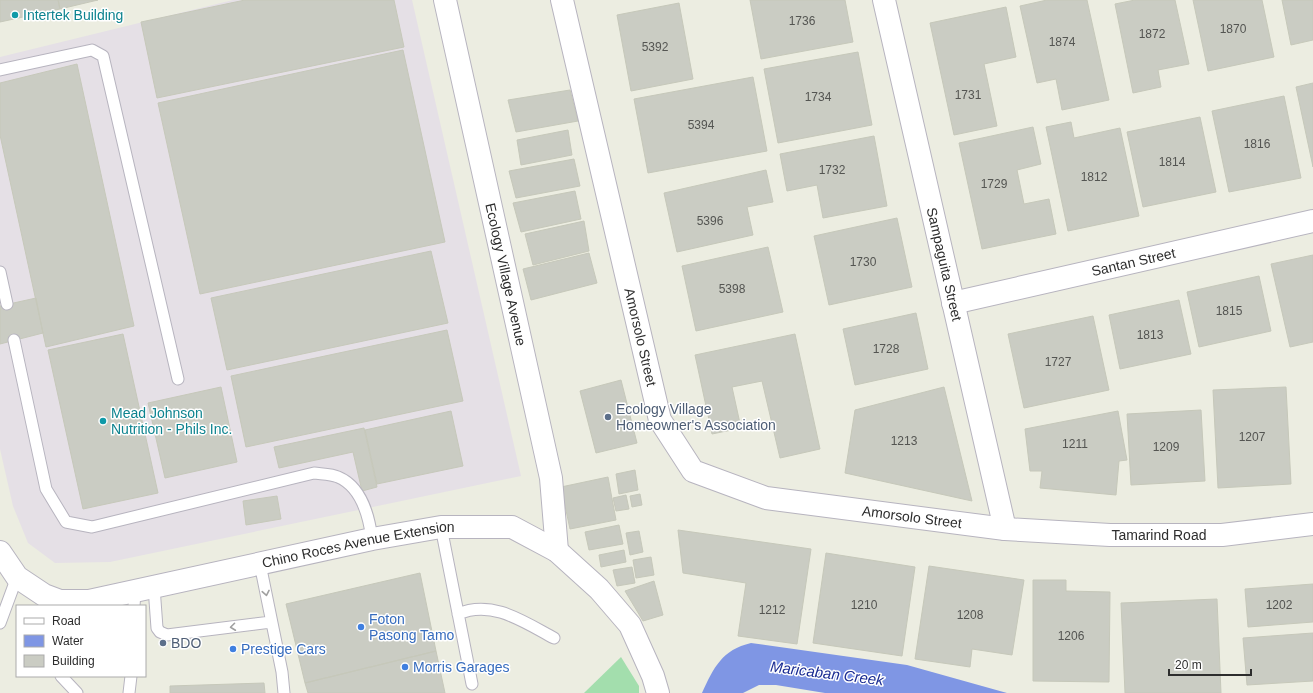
<svg xmlns="http://www.w3.org/2000/svg" width="1313" height="693" font-family="Helvetica,sans-serif">
<rect width="100%" height="100%" fill="#ecede1"/>
<path fill="#e5e0e6" d="M 233,0 L 412,0 L 521,476 L 110,562 L 55,563 L 28,543 L 13,506 L 0,449 L 0,57 Z"/>
<path fill="#a3dead" d="M 621,657 L 639,686 L 639,693 L 584,693 Z"/>
<path fill="#7f96e4" d="M 751,643 L 907,665 L 1007,693 L 825,693 L 776,685 L 759,685 L 743,693 L 702,693 C 714,667 722,650 751,643 Z"/>
<path fill="#caccc3" stroke="#c6c8ba" d="M 0,0 L 58,0 L 60,9 L 0,22 Z
M 58,0 L 98,0 L 60,9 Z
M 245,0 L 394,0 L 404,47 L 157,98 L 141,22 Z
M 750,0 L 845,0 L 853,42 L 761,59 Z
M 1047,0 L 1087,0 L 1109,100 L 1062,110 L 1056,79 L 1037,83 L 1020,6 Z
M 1135,0 L 1175,0 L 1189,64 L 1158,70 L 1161,87 L 1133,93 L 1115,4 Z
M 1193,0 L 1262,0 L 1274,57 L 1208,71 Z
M 1282,0 L 1313,0 L 1313,40 L 1291,45 Z
M 679,3 L 693,79 L 631,91 L 617,15 Z
M 1006,7 L 1016,57 L 984,64 L 997,126 L 954,135 L 930,23 Z
M 403,50 L 445,242 L 200,294 L 158,103 Z
M 858,52 L 872,125 L 778,143 L 764,69 Z
M 77,64 L 134,326 L 46,347 L 0,135 L 0,83 Z
M 753,77 L 767,151 L 648,173 L 634,99 Z
M 1313,83 L 1313,167 L 1296,87 Z
M 570,90 L 578,121 L 516,132 L 508,100 Z
M 1284,96 L 1301,178 L 1229,192 L 1212,111 Z
M 1200,117 L 1216,192 L 1143,207 L 1127,132 Z
M 1071,122 L 1074,138 L 1120,128 L 1139,216 L 1068,231 L 1046,127 Z
M 1033,127 L 1041,164 L 1017,170 L 1024,204 L 1049,199 L 1056,234 L 982,249 L 959,143 Z
M 568,130 L 572,155 L 521,165 L 517,140 Z
M 874,136 L 887,206 L 823,218 L 817,185 L 787,191 L 780,154 Z
M 574,159 L 580,186 L 516,198 L 509,171 Z
M 766,170 L 773,202 L 747,207 L 753,235 L 677,252 L 664,193 Z
M 575,191 L 581,219 L 521,232 L 513,203 Z
M 897,218 L 912,287 L 829,305 L 814,236 Z
M 584,221 L 589,251 L 533,265 L 525,234 Z
M 768,247 L 783,312 L 696,331 L 682,266 Z
M 431,251 L 448,323 L 227,370 L 211,298 Z
M 589,253 L 597,283 L 531,300 L 523,269 Z
M 1313,255 L 1313,342 L 1290,347 L 1271,264 Z
M 1259,276 L 1271,331 L 1199,347 L 1187,292 Z
M 36,298 L 43,333 L 0,344 L 0,306 Z
M 1179,300 L 1191,354 L 1120,369 L 1109,315 Z
M 916,313 L 928,369 L 855,385 L 843,329 Z
M 1093,316 L 1109,390 L 1024,408 L 1008,334 Z
M 447,330 L 463,401 L 246,447 L 231,376 Z
M 123,334 L 158,493 L 83,509 L 48,350 Z
M 795,334 L 820,449 L 780,458 L 762,381 L 732,387 L 741,428 L 712,434 L 695,355 Z
M 621,380 L 637,443 L 596,453 L 580,391 Z
M 221,387 L 237,462 L 165,478 L 148,403 Z
M 944,387 L 972,501 L 845,473 L 855,410 Z
M 1286,387 L 1291,484 L 1218,488 L 1213,390 Z
M 1201,410 L 1205,481 L 1131,485 L 1127,414 Z
M 451,411 L 463,466 L 377,484 L 365,430 Z
M 1118,411 L 1127,460 L 1119,461 L 1116,495 L 1040,488 L 1042,471 L 1030,471 L 1025,429 Z
M 364,428 L 377,487 L 362,491 L 353,452 L 279,468 L 274,447 Z
M 635,470 L 638,490 L 619,494 L 616,474 Z
M 608,477 L 616,520 L 570,529 L 561,487 Z
M 640,494 L 642,505 L 632,507 L 630,496 Z
M 626,495 L 629,509 L 616,511 L 613,498 Z
M 277,496 L 281,519 L 246,525 L 243,501 Z
M 619,525 L 623,544 L 589,550 L 585,532 Z
M 678,530 L 811,549 L 797,644 L 738,636 L 746,583 L 683,573 Z
M 639,531 L 643,552 L 630,555 L 626,533 Z
M 624,550 L 626,562 L 601,567 L 599,555 Z
M 826,553 L 915,567 L 902,656 L 813,643 Z
M 651,557 L 654,575 L 636,578 L 633,560 Z
M 929,566 L 1024,580 L 1012,655 L 972,649 L 970,667 L 915,659 Z
M 632,567 L 635,583 L 617,586 L 613,570 Z
M 420,573 L 436,651 L 305,683 L 286,604 Z
M 1033,580 L 1066,580 L 1066,591 L 1110,592 L 1109,682 L 1033,681 Z
M 654,581 L 663,615 L 643,621 L 625,591 Z
M 1313,584 L 1313,622 L 1248,627 L 1245,589 Z
M 1217,599 L 1221,693 L 1125,693 L 1121,603 Z
M 1313,633 L 1313,681 L 1247,685 L 1243,638 Z
M 436,651 L 445,693 L 308,693 L 305,683 Z
M 264,683 L 265,693 L 170,693 L 170,686 Z"/>
<g fill="none" stroke-linecap="round" stroke-linejoin="round">
<defs>
<path id="lane" d="M 0,70 L 92,50 L 103,56 L 178,379
M 0,272 L 7,304
M 14,340 L 46,489 L 66,522 L 92,527 L 314,473 C 321,474 332,474 338,477 C 362,487 369,516 372,539
M 441,527 L 472,684
M 260,564 L 282,672 L 284,693
M 154,587 L 157,628 L 160,632 L 167,635 L 271,622
M 134,606 L 135,592
M 458,614 C 492,599 524,622 554,638
M 0,623 L 17,577
M 61,676 L 77,693
M 129,693 L 131,676"/>
<g id="street">
<path id="s1" d="M 445,0 L 551,478 L 557,551"/>
<path id="s2" d="M 562,0 L 660,420 L 693,471 L 766,498 L 1005,529 L 1110,535 L 1222,535 L 1313,524"/>
<path id="s3" d="M 884,0 L 1005,529"/>
<path id="s4" d="M 953,303 L 1313,221"/>
</g>
<g id="secondary">
<path id="s5" d="M 0,552 L 17,577 L 44,595 L 60,601 L 89,601 L 372,539 L 441,527 L 512,527 L 557,551 L 599,589 L 630,625 L 653,676 L 658,693"/>
</g>
</defs>
<use href="#lane" stroke="#b7b4bf" stroke-width="13"/>
<use href="#street" stroke="#b7b4bf" stroke-width="24"/>
<use href="#secondary" stroke="#b7b4bf" stroke-width="24"/>
<use href="#lane" stroke="#fff" stroke-width="11"/>
<use href="#street" stroke="#fff" stroke-width="22"/>
<use href="#secondary" stroke="#fff" stroke-width="22"/>
</g>
<defs><path id="oneway-chevron" d="M-2-3.5L2.5 0L-2 3.5" fill="none" stroke-width="1.6" stroke-linecap="round" stroke-linejoin="round"/></defs>
<g stroke="#a0a0a0">
<use href="#oneway-chevron" transform="translate(266 593) rotate(79)"/>
<use href="#oneway-chevron" transform="translate(233 627) rotate(173)"/>
</g>
<g fill="#0f9aa8" stroke="#fff" stroke-width="1.5">
<circle cx="15" cy="15" r="4"/>
<circle cx="103" cy="421" r="4"/>
</g>
<g fill="#5c6f8a" stroke="#fff" stroke-width="1.5">
<circle cx="608" cy="417" r="4"/>
<circle cx="163" cy="643" r="4"/>
</g>
<g fill="#3f7fe0" stroke="#fff" stroke-width="1.5">
<circle cx="361" cy="627" r="4"/>
<circle cx="233" cy="649" r="4"/>
<circle cx="405" cy="667" r="4"/>
</g>
<g text-anchor="middle" dominant-baseline="central" stroke-width="3" stroke-linejoin="round" paint-order="stroke">
<g font-size="12" fill="#545552">
<text x="802" y="21">1736</text>
<text x="1233" y="29">1870</text>
<text x="1152" y="34">1872</text>
<text x="1062" y="42">1874</text>
<text x="655" y="47">5392</text>
<text x="968" y="95">1731</text>
<text x="818" y="97">1734</text>
<text x="701" y="125">5394</text>
<text x="1257" y="144">1816</text>
<text x="1172" y="162">1814</text>
<text x="832" y="170">1732</text>
<text x="1094" y="177">1812</text>
<text x="994" y="184">1729</text>
<text x="710" y="221">5396</text>
<text x="863" y="262">1730</text>
<text x="732" y="289">5398</text>
<text x="1229" y="311">1815</text>
<text x="1150" y="335">1813</text>
<text x="886" y="349">1728</text>
<text x="1058" y="362">1727</text>
<text x="1252" y="437">1207</text>
<text x="904" y="441">1213</text>
<text x="1075" y="444">1211</text>
<text x="1166" y="447">1209</text>
<text x="864" y="605">1210</text>
<text x="1279" y="605">1202</text>
<text x="772" y="610">1212</text>
<text x="970" y="615">1208</text>
<text x="1071" y="636">1206</text>
</g>
<g font-size="14" fill="#0d838f" stroke="#fff" text-anchor="start">
<text x="23" y="15">Intertek Building</text>
<text x="111" y="413">Mead Johnson<tspan x="111" dy="16">Nutrition - Phils Inc.</tspan></text>
</g>
<g font-size="14" fill="#2d2d2d" stroke="#fff">
<text stroke="none"><textPath href="#s4" startOffset="185">Santan Street</textPath></text>
<text stroke="none"><textPath href="#s3" startOffset="271">Sampaguita Street</textPath></text>
<text stroke="none"><textPath href="#s1" startOffset="281">Ecology Village Avenue</textPath></text>
<text stroke="none"><textPath href="#s2" startOffset="346">Amorsolo Street</textPath></text>
<text stroke="none"><textPath href="#s2" startOffset="717">Amorsolo Street</textPath></text>
<text stroke="none"><textPath href="#s2" startOffset="965">Tamarind Road</textPath></text>
<text stroke="none"><textPath href="#s5" startOffset="384">Chino Roces Avenue Extension</textPath></text>
</g>
<g font-size="14" fill="#4e5e75" stroke="#fff" text-anchor="start">
<text x="616" y="409">Ecology Village<tspan x="616" dy="16">Homeowner's Association</tspan></text>
<text x="171" y="643">BDO</text>
</g>
<g font-size="14" fill="#366cbe" stroke="#fff" text-anchor="start">
<text x="369" y="619">Foton<tspan x="369" dy="16">Pasong Tamo</tspan></text>
<text x="241" y="649">Prestige Cars</text>
<text x="413" y="667">Morris Garages</text>
</g>
<g font-size="15" font-style="italic" fill="#1b2d93" stroke="#fff">
<text transform="translate(827 673) rotate(7)">Maricaban Creek</text>
</g>
</g>
<rect x="16" y="605" width="130" height="72" fill="#ffffff" stroke="#ababab"/>
<rect x="24" y="618" width="20" height="6" fill="#ffffff" stroke="#ababab"/>
<text x="52" y="625" font-size="12" fill="#2d2d2d">Road</text>
<rect x="24" y="635" width="20" height="12" fill="#7f96e4" stroke="#ababab"/>
<text x="52" y="645" font-size="12" fill="#2d2d2d">Water</text>
<rect x="24" y="655" width="20" height="12" fill="#caccc3" stroke="#ababab"/>
<text x="52" y="665" font-size="12" fill="#2d2d2d">Building</text>
<path d="M1169 669v6h82v-6" fill="none" stroke="#2d2d2d" stroke-width="2"/>
<text x="1175" y="669" font-size="12" fill="#2d2d2d" stroke="#ffffff" stroke-width="3" paint-order="stroke">20 m</text>
</svg>
